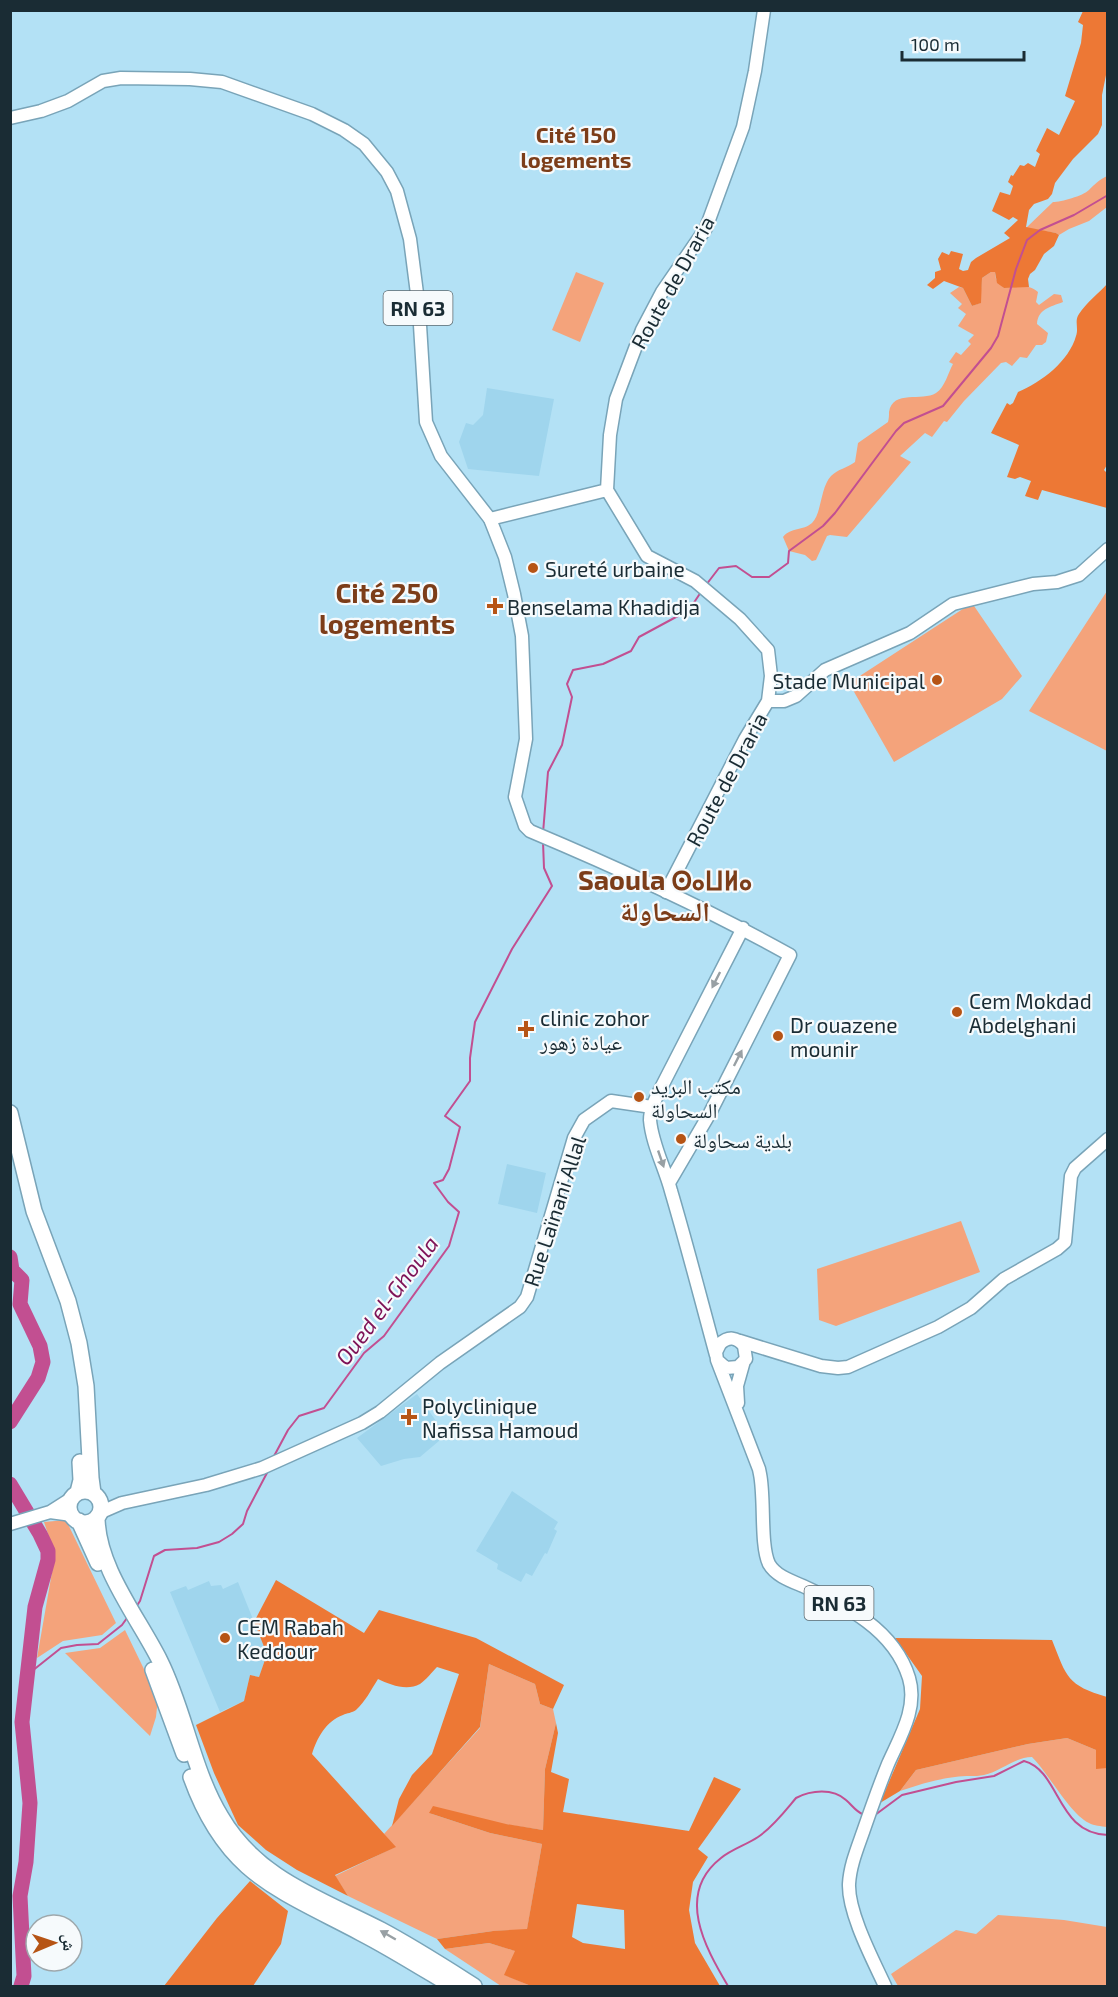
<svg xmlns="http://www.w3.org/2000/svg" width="1118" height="1997" font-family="'Exo 2','Noto Naskh Arabic','Noto Sans Tifinagh',sans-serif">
<rect width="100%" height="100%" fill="#b3e1f5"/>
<path fill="#9fd5ed" d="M 487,388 L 554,399 L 539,476 L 468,469 L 459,442 L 466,423 L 473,425 L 483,415 Z
M 507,1164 L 546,1173 L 537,1213 L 498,1204 Z
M 417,1394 L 446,1435 L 420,1457 L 404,1459 L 381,1466 L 357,1438 Z
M 512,1491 L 558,1522 L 554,1529 L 557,1531 L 547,1554 L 545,1553 L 532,1576 L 526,1573 L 521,1582 L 497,1569 L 498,1564 L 476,1551 Z
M 209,1581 L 211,1586 L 221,1585 L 223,1589 L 238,1582 L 267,1654 L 259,1677 L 250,1675 L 244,1701 L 220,1712 L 170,1592 L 186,1586 L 188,1590 Z"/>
<path fill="#f4a37b" d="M 1107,176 L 1107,207 L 1089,221 L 1069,229 L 1059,235 L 1056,233 L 1026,228 L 1053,202 C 1061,202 1083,196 1089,190 C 1095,184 1099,180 1107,176 Z
M 576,272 L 604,283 L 580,342 L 552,330 Z
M 991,272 L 995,272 L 996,279 L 1004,288 C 1017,288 1027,283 1038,292 L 1036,302 L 1039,305 L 1054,294 L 1061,295 L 1063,302 C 1050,307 1038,309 1037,324 L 1048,333 L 1046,342 L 1042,345 L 1036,345 L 1027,358 L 1020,357 L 1012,366 L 1006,362 L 1001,363 L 964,401 L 947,422 L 944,421 L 932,437 L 925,433 L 900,456 L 911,462 L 847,537 L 830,535 L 827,536 L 816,560 L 812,561 L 805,555 L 789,551 L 783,537 C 791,527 803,531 812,523 C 822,513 820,488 831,476 C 838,469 847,468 855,462 L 858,443 L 888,422 C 889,418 889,415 889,412 C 893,389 922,402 936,393 C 945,387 948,373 953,364 L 949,362 L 956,352 L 961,355 L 971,344 L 968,341 L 974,335 L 958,326 L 966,314 L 958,308 L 962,304 L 950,293 L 959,287 L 963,288 L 972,306 L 980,303 L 982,278 Z
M 1107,591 L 1107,751 L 1029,711 Z
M 972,603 L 1022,676 L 1002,699 L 894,762 L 849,683 Z
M 961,1221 L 980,1272 L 836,1326 L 819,1320 L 817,1269 Z
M 66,1520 L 116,1623 L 102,1635 L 63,1641 L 37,1658 L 55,1555 L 44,1522 Z
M 125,1630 L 158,1698 L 156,1717 L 150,1736 L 65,1653 L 100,1648 Z
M 489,1664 L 535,1684 L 540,1704 L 553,1709 L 556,1723 L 545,1769 L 543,1830 L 429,1813 L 490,1833 L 542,1844 L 527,1930 L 493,1931 L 437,1939 L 348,1896 L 335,1876 L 395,1847 L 384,1834 L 480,1728 Z
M 1067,1738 L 1096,1750 L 1096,1768 L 1107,1768 L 1107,1827 C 1101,1826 1094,1826 1089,1823 C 1070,1814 1049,1774 1032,1757 C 1015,1757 1001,1771 984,1775 C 975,1777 965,1775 955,1777 C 936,1779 918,1785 900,1791 L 916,1770 L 1028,1744 Z
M 998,1915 L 1064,1920 L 1107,1927 L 1107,1986 L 898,1986 L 891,1974 L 956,1930 L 976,1934 Z
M 489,1943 L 516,1951 L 505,1975 L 531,1986 L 501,1986 L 445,1949 Z"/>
<path fill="#ed7835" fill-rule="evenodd" d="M 1083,11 L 1107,11 L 1107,70 L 1102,95 L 1102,125 L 1098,134 L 1073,159 L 1055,183 L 1052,194 L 1048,199 L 1034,204 L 1029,210 L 1026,227 L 1056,233 L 1059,235 L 1054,246 L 1044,254 L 1035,270 L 1030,274 L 1028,279 L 1029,287 L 1004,288 L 997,283 L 995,272 L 991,272 L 982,278 L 981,303 L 972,306 L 963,288 L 944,281 L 933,289 L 927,285 L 935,278 L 935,272 L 941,270 L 938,259 L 942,252 L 949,255 L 951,251 L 963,254 L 959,269 L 963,271 L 968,270 L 971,262 L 976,258 L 1010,238 L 1004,233 L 1018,220 L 1013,217 L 1009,220 L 992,211 L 1000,192 L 1010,195 L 1013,186 L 1008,182 L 1011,175 L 1013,176 L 1020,165 L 1024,166 L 1028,163 L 1035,167 L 1040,154 L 1036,151 L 1047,128 L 1059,135 L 1075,101 L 1065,96 L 1081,43 L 1083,25 L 1078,22 Z
M 1107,284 L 1108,463 L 1104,470 L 1107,473 L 1107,508 L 1042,490 L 1038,500 L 1025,496 L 1031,481 L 1020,477 L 1015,479 L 1007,477 L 1019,445 L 991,433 L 1007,403 L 1010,405 L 1013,403 L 1018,392 C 1042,382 1069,361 1076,336 C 1079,328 1074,321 1079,314 C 1086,303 1099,293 1107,284 Z
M 276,1580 L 364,1633 L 379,1610 L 476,1638 L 564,1685 L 553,1709 L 540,1704 L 535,1684 L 489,1664 L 480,1727 L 392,1826 L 399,1799 L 412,1775 L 432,1754 L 459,1674 L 437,1667 C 432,1672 426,1680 420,1684 C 407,1691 390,1685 378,1679 C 371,1690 365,1702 356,1710 C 352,1713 347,1713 343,1715 C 326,1721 317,1738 312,1754 L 396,1847 L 335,1875 L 348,1896 L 297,1870 L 266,1850 L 238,1825 L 214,1773 L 196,1725 L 244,1701 L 250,1675 L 259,1677 L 267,1654 L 254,1622 Z
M 895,1638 L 1052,1640 C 1067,1678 1067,1685 1107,1697 L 1107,1768 L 1096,1769 L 1096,1750 L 1067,1738 L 1028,1744 L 916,1770 L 900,1791 L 880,1803 L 920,1709 L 922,1676 Z
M 556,1723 L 558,1733 L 551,1772 L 569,1779 L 563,1812 L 689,1831 L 714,1777 L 741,1789 L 698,1849 L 708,1857 L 693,1882 L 689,1910 L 695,1943 L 720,1986 L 531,1986 L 504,1975 L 515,1951 L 489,1943 L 445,1949 L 437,1939 L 493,1931 L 527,1929 L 542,1844 L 490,1833 L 429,1813 L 433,1806 L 506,1824 L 543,1830 L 545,1769 ZM 577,1904 L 624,1910 L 625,1949 L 583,1943 L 572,1937 Z
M 250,1881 L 288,1911 L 281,1944 L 253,1986 L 164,1986 L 217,1918 Z"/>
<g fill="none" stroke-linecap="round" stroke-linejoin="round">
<path stroke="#c24f91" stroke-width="2" d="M 706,585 L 719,568 L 736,566 L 752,577 L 769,577 L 788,563 L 789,551 L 823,526 L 835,513 L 896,431 L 904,423 L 943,406 L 991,348 L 998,336 L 1016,269 L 1027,240 L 1040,230 L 1074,215 L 1108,195
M 543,833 L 548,772 L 562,745 L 572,697 L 567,684 L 573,670 L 603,664 L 631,651 L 639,637 L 689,610 L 701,592
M 273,1458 L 288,1430 L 299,1416 L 324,1408 L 364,1353 L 384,1336 L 449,1246 L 459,1212 L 448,1202 L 434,1183 L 443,1180 L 449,1169 L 460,1127 L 445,1116 L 470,1081 L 470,1058 L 475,1022 L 512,949 L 552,886 L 544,868 L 543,842
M 136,1607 L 140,1601 L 154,1556 L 165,1550 L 197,1548 L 219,1542 L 232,1534 L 243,1524 L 247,1511 L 268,1471
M 27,1675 L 61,1648 L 77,1645 L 98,1644 L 122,1625 L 127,1618
M 875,1815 L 902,1795 L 956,1782 L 994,1776 L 1024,1761 C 1061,1771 1056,1834 1108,1835
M 728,1986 C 705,1947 675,1894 721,1858 C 732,1849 746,1845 758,1837 C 773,1827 785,1811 796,1798 C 811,1790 833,1788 846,1800 C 853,1806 855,1811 864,1815"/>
<path stroke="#c24f91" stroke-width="15" d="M 10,1257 L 12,1270 L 22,1280 L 20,1304 L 40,1346 L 43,1362 L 38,1378 L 10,1422
M 10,1484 L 40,1534 L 48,1551 L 48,1560 L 35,1607 L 22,1722 L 30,1803 L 26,1862 L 20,1896 L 24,1976 L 21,1986"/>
<defs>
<path id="secondary" d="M 490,519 L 607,490
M 768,701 L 784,701 L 796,696 L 825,670 L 910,633 L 953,604 L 1033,584 L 1057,582 L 1079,575 L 1108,549
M 666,892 L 745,739 L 768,701 L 771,676 L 768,650 L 740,619 L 695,581 L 647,556 L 607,490 L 610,435 L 616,399 L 642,330 L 662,292 L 706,228 L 743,127 L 755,71 L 764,10
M 740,1341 L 821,1366 L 838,1368 L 848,1367 L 938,1327 L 971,1308 L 1004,1279 L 1057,1249 L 1065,1242 L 1071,1176 L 1075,1168 L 1108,1139
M 50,1512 L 72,1515
M 99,1513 L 122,1503 L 206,1485 L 262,1468 L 362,1423 L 380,1412 L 440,1363 L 520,1307 L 527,1297 L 574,1138 L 584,1120 L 611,1101 L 652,1107
M 10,1524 L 50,1512 L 72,1498"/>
<path id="primary" d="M 10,118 L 41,111 L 68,101 L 103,81 L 121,78 L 190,79 L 222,82 L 312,114 L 344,130 L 364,144 L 387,172 L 397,191 L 410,239 L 419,309 L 426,422 L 441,456 L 490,519 L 505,557 L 514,594 L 522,636 L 526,739 L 515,797 L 525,826 L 530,831 C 618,868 706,908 790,955 L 710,1113 L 669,1183
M 716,1355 C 701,1300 687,1245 671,1191 C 665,1168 652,1144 650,1120 C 650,1108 657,1096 662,1086 L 743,928
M 717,1360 L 726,1368 L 738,1367 L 746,1359 L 744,1346 C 737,1337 728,1336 720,1344 L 716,1352 L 717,1360 L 759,1469 L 760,1474 C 765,1498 760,1545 769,1564 C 776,1576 791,1581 803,1586 C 846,1606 894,1629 909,1678 C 918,1708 900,1737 888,1764 C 879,1786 871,1809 863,1832 C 857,1849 850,1866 849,1884 C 848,1913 873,1960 885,1986
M 738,1403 L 737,1386 L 744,1361"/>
<path id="highway" d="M 10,1113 L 34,1211 L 68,1301 L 79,1343 L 86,1386 L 91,1478 L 93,1493
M69 1507a16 16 0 1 1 32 0a16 16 0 1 1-32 0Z
M 78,1492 L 81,1480 L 80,1462
M 97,1517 C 97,1567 138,1617 160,1661 C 185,1711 192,1769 221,1817 C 257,1879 321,1899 381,1930 C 413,1947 444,1967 474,1986
M 79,1521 L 98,1563
M 153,1670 L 184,1754
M 191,1777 C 226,1874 276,1888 361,1933 C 392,1949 422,1968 452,1986"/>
</defs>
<use href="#secondary" stroke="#79a4b8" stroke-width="15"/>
<use href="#primary" stroke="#79a4b8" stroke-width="15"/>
<use href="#highway" stroke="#79a4b8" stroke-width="18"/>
<use href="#secondary" stroke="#fff" stroke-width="12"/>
<use href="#primary" stroke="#fff" stroke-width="12"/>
<use href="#highway" stroke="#fff" stroke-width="15"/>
</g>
<defs><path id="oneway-solid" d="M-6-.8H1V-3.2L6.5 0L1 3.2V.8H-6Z" transform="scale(1.5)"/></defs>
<g fill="#98a0a4">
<use href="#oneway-solid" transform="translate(716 980) rotate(117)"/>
<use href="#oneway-solid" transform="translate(738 1058) rotate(-63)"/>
<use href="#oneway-solid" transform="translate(661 1159) rotate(71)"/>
<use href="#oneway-solid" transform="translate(388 1935) rotate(-150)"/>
</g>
<g fill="#b65415" stroke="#f6fafc" stroke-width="2">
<circle cx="533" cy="568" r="6"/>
<path d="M492 597h6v6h6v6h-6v6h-6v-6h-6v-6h6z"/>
<circle cx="937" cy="680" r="6"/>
<circle cx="957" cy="1012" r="6"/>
<path d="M523 1020h6v6h6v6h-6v6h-6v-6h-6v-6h6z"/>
<circle cx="778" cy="1036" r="6"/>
<circle cx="639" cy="1097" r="6"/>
<circle cx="681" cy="1139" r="6"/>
<path d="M406 1408h6v6h6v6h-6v6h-6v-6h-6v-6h6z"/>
<circle cx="225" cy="1638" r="6"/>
</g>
<g text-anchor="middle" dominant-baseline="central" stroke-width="4.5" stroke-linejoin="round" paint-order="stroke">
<g fill="#f6fafc" stroke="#5c6a70" stroke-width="1.5">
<rect x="383.5" y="291" width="69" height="34" rx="4.5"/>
<rect x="804.5" y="1586" width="69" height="34" rx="4.5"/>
</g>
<g font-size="20" font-weight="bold" fill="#1a2c34">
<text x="418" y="308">RN 63</text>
<text x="839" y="1603">RN 63</text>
</g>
<g font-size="21" fill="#1a2c34" stroke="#f6fafc">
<text transform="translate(672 282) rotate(-61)">Route de Draria</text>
<text transform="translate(726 779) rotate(-62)">Route de Draria</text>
<text transform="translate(554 1211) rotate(-72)">Rue Laïnani Allal</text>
</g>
<g font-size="21" fill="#1a2c34" stroke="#f6fafc" text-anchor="start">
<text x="545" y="568">Sureté urbaine</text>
<text x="507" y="606">Benselama Khadidja</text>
<text x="925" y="680" text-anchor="end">Stade Municipal</text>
<text x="969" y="1000">Cem Mokdad<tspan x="969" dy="24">Abdelghani</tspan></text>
<text x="540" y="1017">clinic zohor<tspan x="540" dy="24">عيادة زهور</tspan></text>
<text x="790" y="1024">Dr ouazene<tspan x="790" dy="24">mounir</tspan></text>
<text x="651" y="1085">مكتب البريد<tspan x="651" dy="24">السحاولة</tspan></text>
<text x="693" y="1139">بلدية سحاولة</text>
<text x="422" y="1405">Polyclinique<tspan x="422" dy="24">Nafissa Hamoud</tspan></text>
<text x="237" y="1626">CEM Rabah<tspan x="237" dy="24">Keddour</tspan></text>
</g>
<g font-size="22" font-weight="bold" fill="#7c3d19" stroke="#f6fafc">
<text x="576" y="134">Cité 150<tspan x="576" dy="25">logements</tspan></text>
</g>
<g font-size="22" font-style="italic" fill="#7e1257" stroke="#f6fafc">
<text transform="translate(386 1300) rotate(-53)">Oued el-Ghoula</text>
</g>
<g font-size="27" font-weight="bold" fill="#7c3d19" stroke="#f6fafc">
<text x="387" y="592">Cité 250<tspan x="387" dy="31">logements</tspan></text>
<text x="665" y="879">Saoula ⵙⴰⵡⵍⴰ<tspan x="665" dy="31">السحاولة</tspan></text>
</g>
</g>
<rect width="1118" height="1997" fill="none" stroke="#1a2c34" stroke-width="24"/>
<g transform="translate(54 1943) rotate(88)"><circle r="28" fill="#f6fafc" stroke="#9ea8ac" stroke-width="1.5"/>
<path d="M0-4.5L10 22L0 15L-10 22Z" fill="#b65415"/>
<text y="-9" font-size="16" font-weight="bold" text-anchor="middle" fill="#1a2c34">ش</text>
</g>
<path d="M902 51v9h122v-9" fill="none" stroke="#1a2c34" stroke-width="3"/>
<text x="911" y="51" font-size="18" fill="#1a2c34" stroke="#f6fafc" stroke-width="4.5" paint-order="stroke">100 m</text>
</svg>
